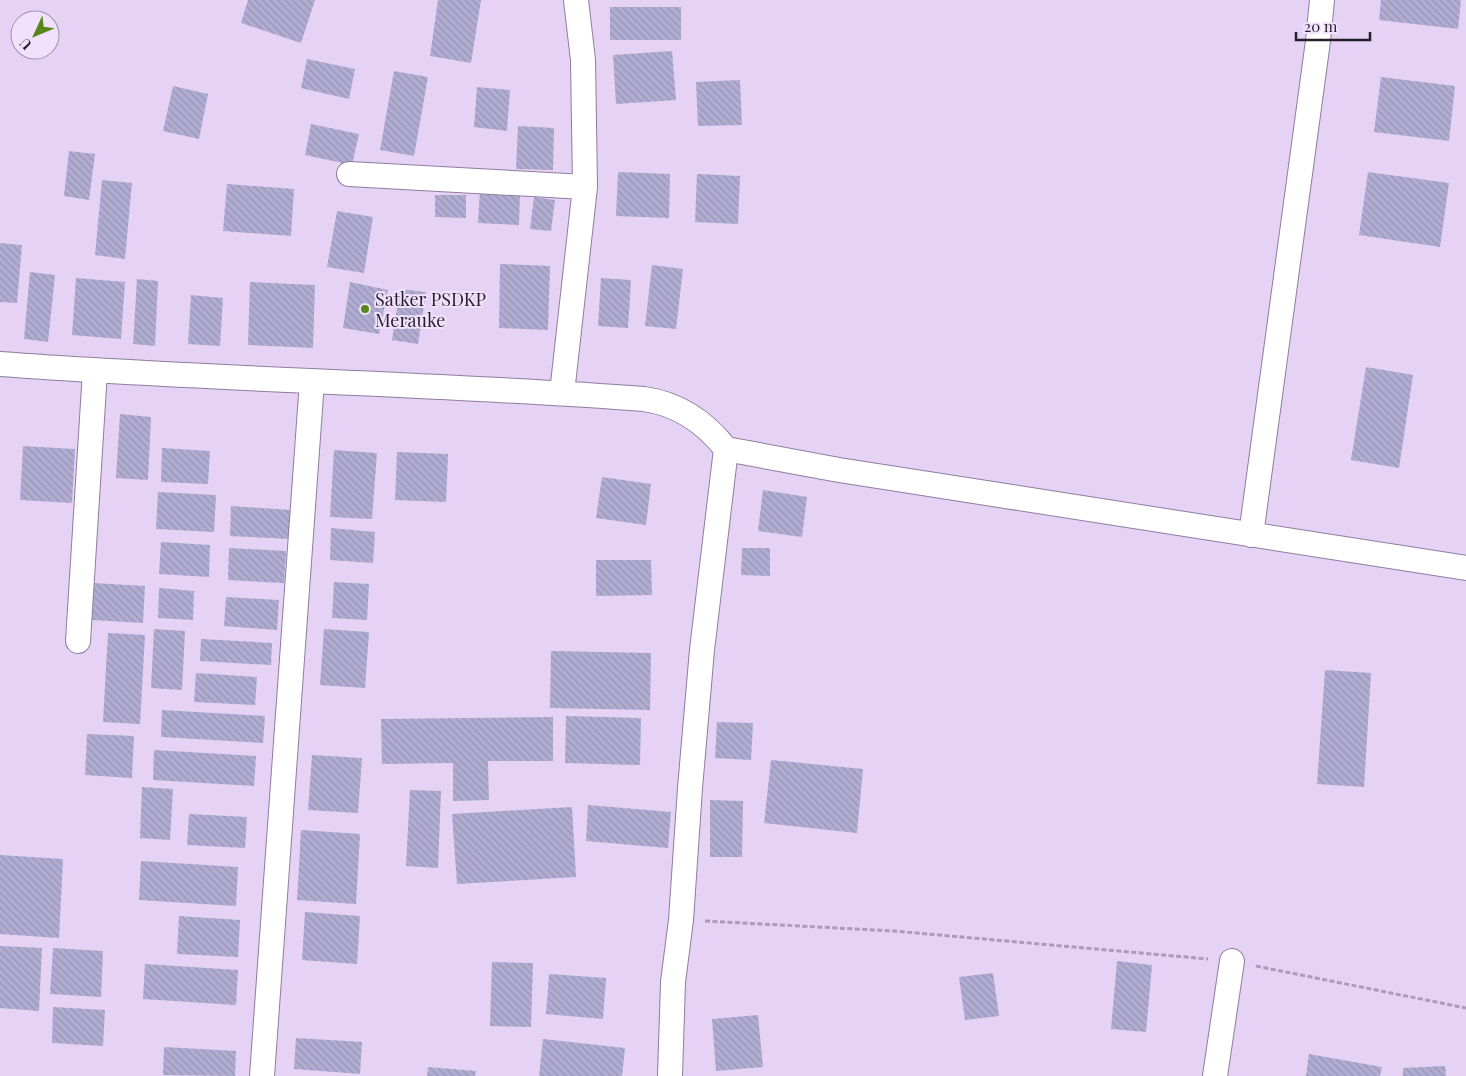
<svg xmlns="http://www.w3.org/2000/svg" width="1466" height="1076" font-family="'Playfair Display',serif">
<defs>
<pattern id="building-back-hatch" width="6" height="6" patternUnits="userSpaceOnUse" patternTransform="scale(1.25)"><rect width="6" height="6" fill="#b1add2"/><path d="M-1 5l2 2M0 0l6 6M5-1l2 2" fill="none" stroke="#9894b4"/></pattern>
</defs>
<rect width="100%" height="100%" fill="#e5d2f5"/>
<path fill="url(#building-back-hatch)" d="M 248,0 L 315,0 L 301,43 L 241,23 Z
M 438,0 L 481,0 L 471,63 L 430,56 Z
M 1381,0 L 1461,0 L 1458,29 L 1379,20 Z
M 610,7 L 681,7 L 681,40 L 610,40 Z
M 672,51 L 676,100 L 616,104 L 613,55 Z
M 307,59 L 355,69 L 349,99 L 301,88 Z
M 394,71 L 428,77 L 414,156 L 380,150 Z
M 1381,77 L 1455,86 L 1449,141 L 1374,132 Z
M 740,80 L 742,125 L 698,126 L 696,82 Z
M 173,86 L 208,94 L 199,139 L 163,131 Z
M 477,87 L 510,90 L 507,131 L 474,127 Z
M 311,124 L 359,134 L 352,165 L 305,155 Z
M 518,126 L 554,128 L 553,170 L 516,169 Z
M 69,151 L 95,154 L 89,200 L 64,196 Z
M 618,172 L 670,174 L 669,218 L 616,216 Z
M 1368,172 L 1449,183 L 1440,247 L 1359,235 Z
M 697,174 L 740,176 L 738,224 L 695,222 Z
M 102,180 L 132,183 L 125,259 L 95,255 Z
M 227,184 L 294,189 L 291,236 L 223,231 Z
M 480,190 L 520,193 L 519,225 L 478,223 Z
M 435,195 L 466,195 L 466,218 L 435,217 Z
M 534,197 L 555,200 L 551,231 L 530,229 Z
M 337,211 L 373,217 L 364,273 L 327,267 Z
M 0,243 L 22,245 L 17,303 L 0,302 Z
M 500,264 L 550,266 L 548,330 L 499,328 Z
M 652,265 L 683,269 L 676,329 L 645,326 Z
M 30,272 L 55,275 L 48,342 L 24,339 Z
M 76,278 L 125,282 L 121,339 L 72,335 Z
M 601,278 L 631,280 L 628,328 L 598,326 Z
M 137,279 L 158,281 L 155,346 L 133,344 Z
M 250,282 L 315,285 L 313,348 L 248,345 Z
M 350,282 L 388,290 L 379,334 L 343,328 Z
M 400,289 L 426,292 L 418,344 L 392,340 Z
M 191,295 L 223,298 L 220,346 L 188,344 Z
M 1366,367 L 1413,375 L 1399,468 L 1351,460 Z
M 120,414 L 151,417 L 148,480 L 116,478 Z
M 23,446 L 75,449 L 72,503 L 20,500 Z
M 162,448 L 210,451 L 208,484 L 161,482 Z
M 334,450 L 377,453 L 372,519 L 330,517 Z
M 397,452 L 448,454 L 446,502 L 395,500 Z
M 602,477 L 651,484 L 646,525 L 596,518 Z
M 763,490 L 807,497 L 802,537 L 758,531 Z
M 158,492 L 216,495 L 214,532 L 156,529 Z
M 231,506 L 292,510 L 290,539 L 230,536 Z
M 331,528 L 375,532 L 373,563 L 330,560 Z
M 161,542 L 210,545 L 209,577 L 159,574 Z
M 229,548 L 286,551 L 284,583 L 228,580 Z
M 742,548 L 770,548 L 770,576 L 741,575 Z
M 596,560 L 651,560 L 652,595 L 596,596 Z
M 334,582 L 369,584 L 367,620 L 332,618 Z
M 93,583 L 145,586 L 143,623 L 92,620 Z
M 159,588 L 194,591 L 193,620 L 158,618 Z
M 226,597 L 279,600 L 277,630 L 224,626 Z
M 154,629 L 185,631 L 182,690 L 151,688 Z
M 324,629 L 369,632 L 365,688 L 320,685 Z
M 108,633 L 145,635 L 140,724 L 103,722 Z
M 201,639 L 272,643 L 271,665 L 200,661 Z
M 551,651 L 651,653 L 650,710 L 550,708 Z
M 1325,670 L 1371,673 L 1364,787 L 1317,784 Z
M 196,673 L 257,677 L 255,705 L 194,702 Z
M 162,710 L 265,716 L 263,743 L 161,737 Z
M 566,716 L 641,718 L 640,765 L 565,763 Z
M 553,717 L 553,761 L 488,761 L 489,800 L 453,801 L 453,763 L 382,764 L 381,719 Z
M 717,722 L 753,723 L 751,760 L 715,758 Z
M 87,734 L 134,736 L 132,778 L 85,775 Z
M 154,750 L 256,756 L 254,786 L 153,780 Z
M 312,755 L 362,758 L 358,813 L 308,810 Z
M 771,760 L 863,769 L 857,833 L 764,823 Z
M 142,787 L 173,789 L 170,840 L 140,838 Z
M 410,790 L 441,791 L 438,868 L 406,866 Z
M 710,800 L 743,801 L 742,857 L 710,857 Z
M 588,805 L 671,812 L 668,848 L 586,841 Z
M 572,807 L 576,877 L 457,884 L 452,814 Z
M 189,814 L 247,817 L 245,848 L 187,845 Z
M 301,830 L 360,834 L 356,904 L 297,900 Z
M 0,855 L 63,859 L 59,938 L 0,934 Z
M 141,861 L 238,867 L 236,906 L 139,900 Z
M 305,912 L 360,916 L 357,964 L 302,960 Z
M 179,916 L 240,920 L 238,957 L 177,954 Z
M 0,946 L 42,948 L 39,1011 L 0,1008 Z
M 53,948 L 103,951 L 101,997 L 50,994 Z
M 1117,961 L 1152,965 L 1146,1032 L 1111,1029 Z
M 492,962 L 533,963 L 531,1027 L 490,1026 Z
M 145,964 L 238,970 L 236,1005 L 143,999 Z
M 993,973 L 999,1016 L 965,1020 L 959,977 Z
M 549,974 L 606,978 L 603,1019 L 546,1014 Z
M 53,1007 L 105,1010 L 103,1046 L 52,1043 Z
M 758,1015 L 763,1067 L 716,1071 L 712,1019 Z
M 296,1038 L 362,1042 L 360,1074 L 294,1069 Z
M 543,1039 L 625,1048 L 622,1076 L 539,1076 Z
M 164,1047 L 236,1051 L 235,1076 L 163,1075 Z
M 1309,1054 L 1382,1067 L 1380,1076 L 1306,1076 Z
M 1445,1066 L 1446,1076 L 1403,1076 L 1403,1068 Z
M 428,1067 L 476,1071 L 475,1076 L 427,1076 Z"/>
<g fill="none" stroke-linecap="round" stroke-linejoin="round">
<defs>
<path id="street" d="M 349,174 L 585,187
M 0,364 C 214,380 430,383 644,399 C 679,404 705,422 726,449 L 702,650 L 690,788 L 681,920 L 673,982 L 670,1076
M 562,393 L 585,187 L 583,60 L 576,0
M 726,449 L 839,470 L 1466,568
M 1251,535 L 1318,41 L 1322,0
M 78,641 L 95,371
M 262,1076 L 312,381
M 1215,1076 L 1232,961"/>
</defs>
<use href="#street" stroke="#8f7d9d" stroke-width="26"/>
<path stroke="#ab9bb7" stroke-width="3" stroke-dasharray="5 2.5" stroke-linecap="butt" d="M 705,921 L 894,931 L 1208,959
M 1256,966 L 1466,1008"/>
<use href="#street" stroke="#fff" stroke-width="24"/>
</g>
<circle fill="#598616" stroke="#f1e1fd" stroke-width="2" cx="365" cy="309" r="5"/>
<g text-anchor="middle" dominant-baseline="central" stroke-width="4" stroke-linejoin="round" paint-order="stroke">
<g font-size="18" fill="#261e2b" stroke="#f1e1fd" text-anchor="start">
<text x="375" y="299">Satker PSDKP<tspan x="375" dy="21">Merauke</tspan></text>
</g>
</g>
<g transform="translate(35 35) rotate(226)"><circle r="24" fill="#f1e1fd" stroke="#a093a9"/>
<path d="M0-4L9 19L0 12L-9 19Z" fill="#598616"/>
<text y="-8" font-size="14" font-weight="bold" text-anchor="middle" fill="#261e2b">U</text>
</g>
<path d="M1296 32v8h74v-8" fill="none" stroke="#261e2b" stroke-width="2.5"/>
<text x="1304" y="32" font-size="15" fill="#261e2b" stroke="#f1e1fd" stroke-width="4" paint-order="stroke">20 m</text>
</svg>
